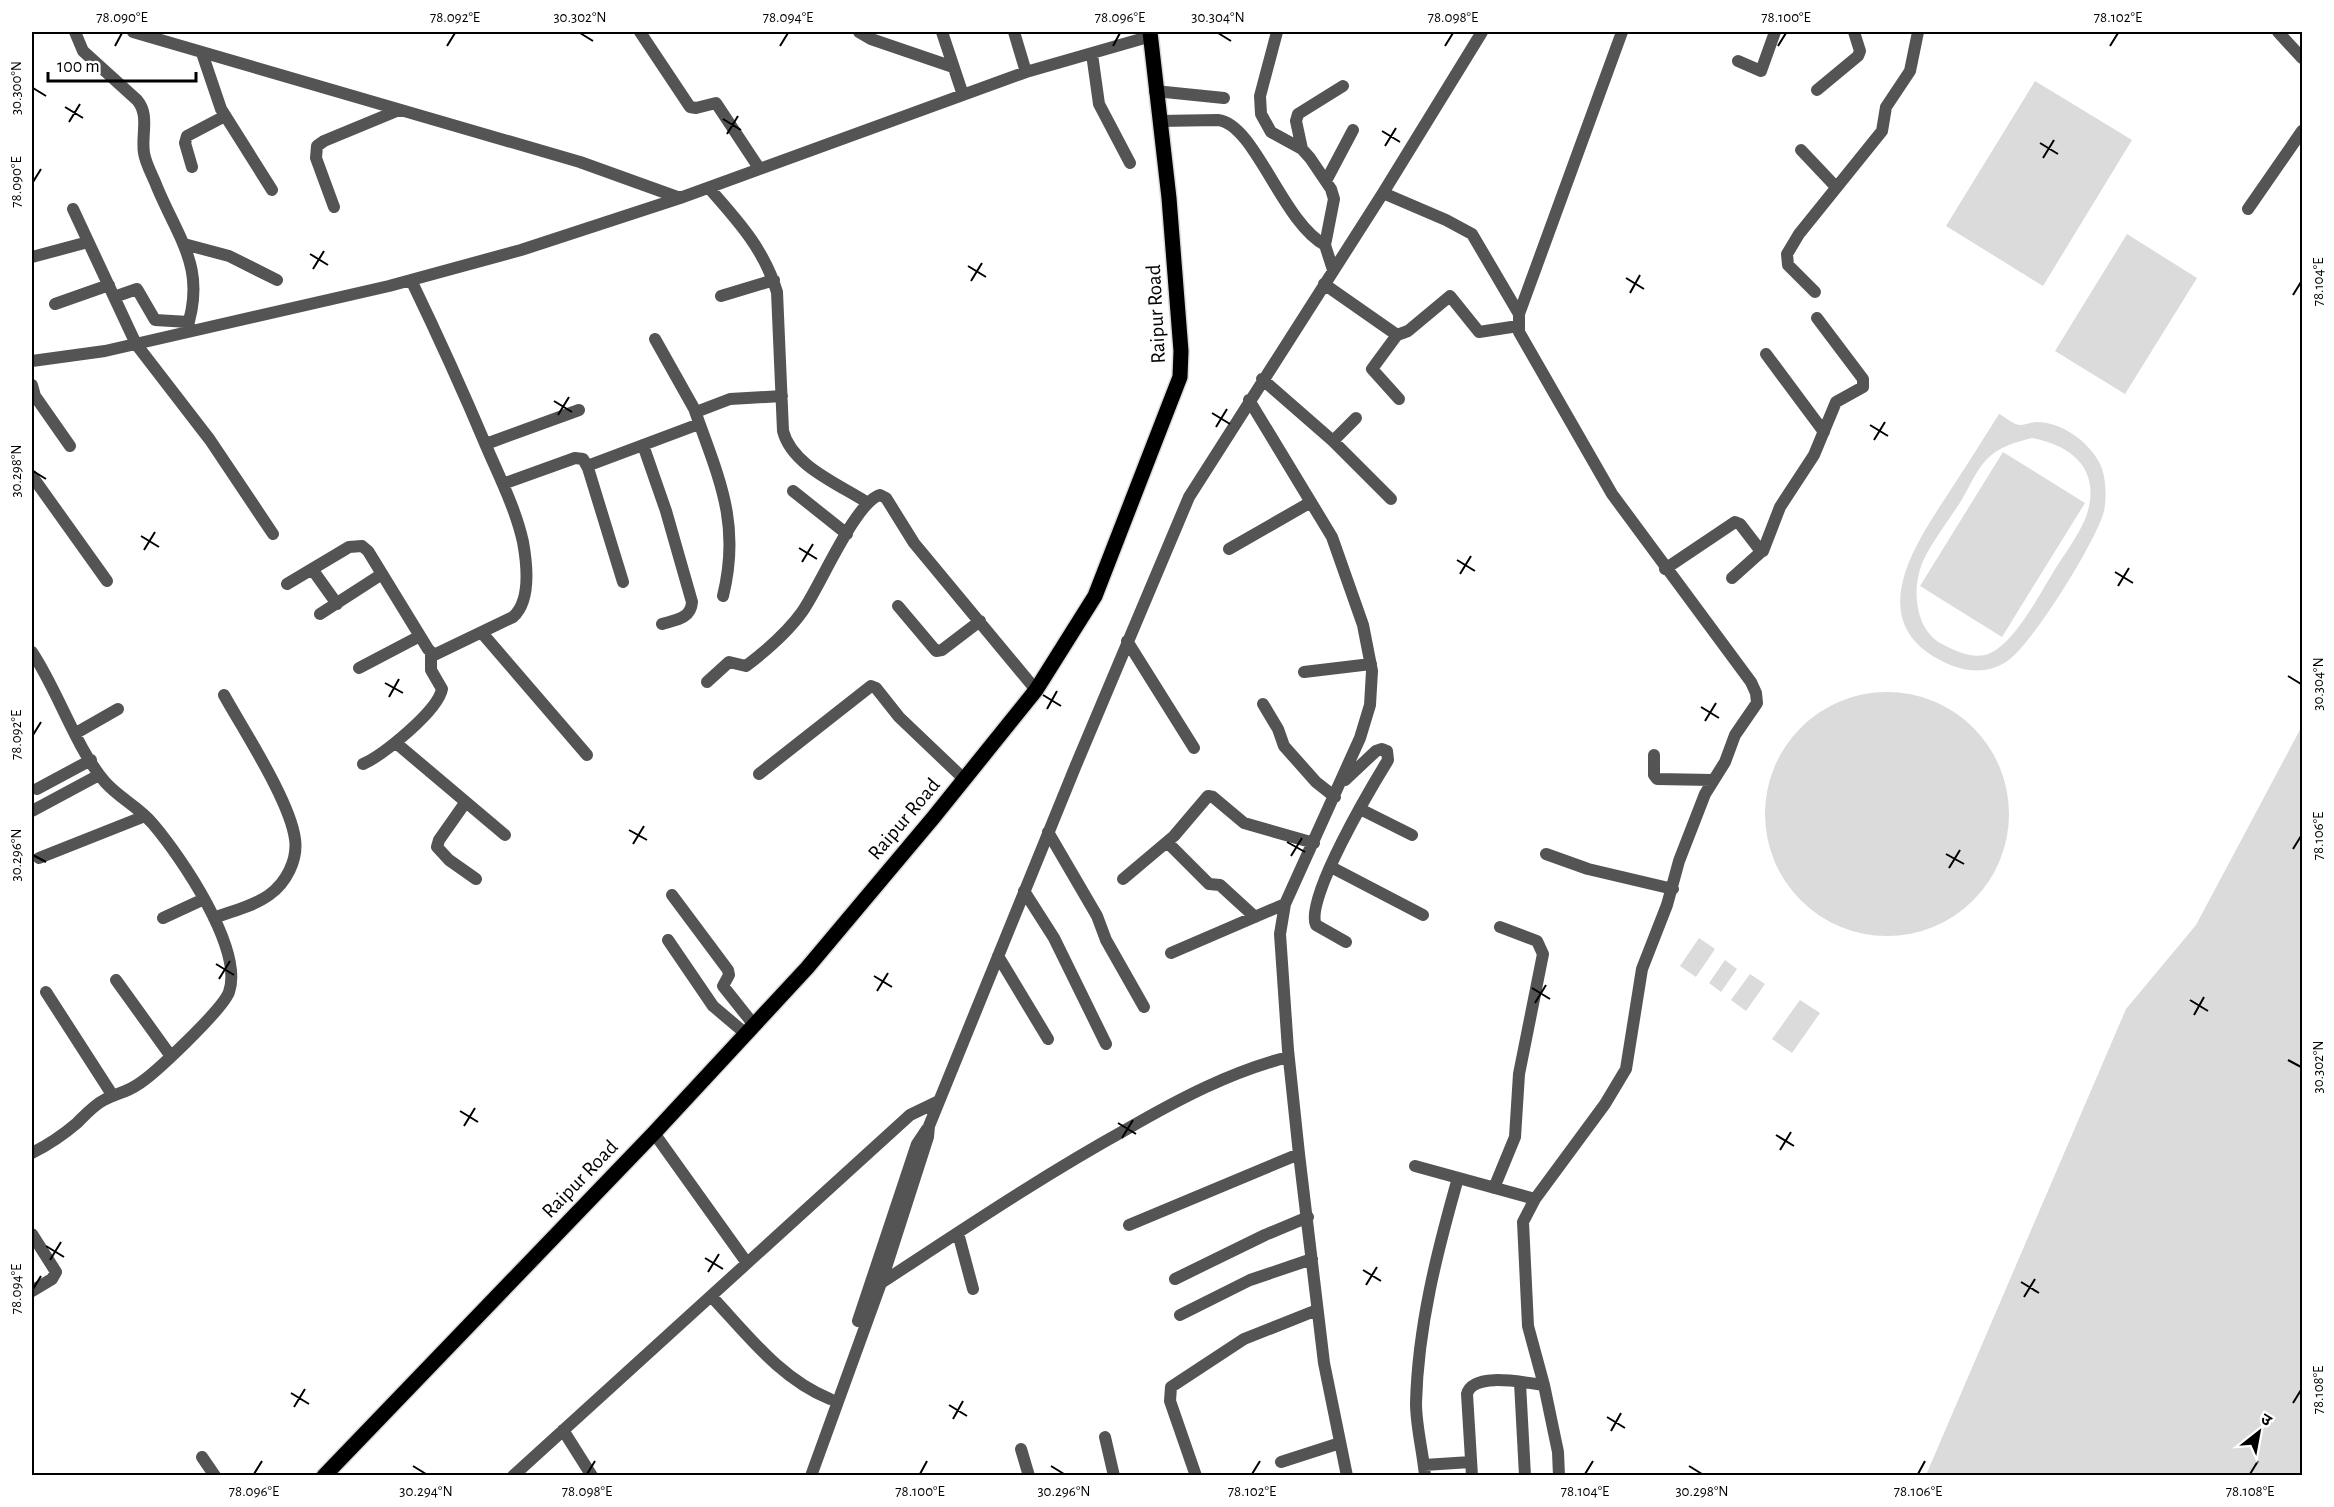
<svg xmlns="http://www.w3.org/2000/svg" width="2334" height="1507" font-family="'Alegreya Sans','Noto Sans Devanagari',sans-serif">
<rect width="100%" height="100%" fill="#fff"/>
<path fill="#dbdbdb" fill-rule="evenodd" d="M 2035,81 L 2132,140 L 2043,286 L 1946,226 Z
M 2127,234 L 2197,278 L 2125,394 L 2055,351 Z
M 1999,414 C 2005,417 2013,424 2019,425 C 2025,425 2031,422 2037,422 C 2061,422 2088,441 2099,462 C 2106,474 2107,497 2104,511 C 2097,540 2031,647 2006,662 C 1984,676 1960,671 1938,659 C 1864,618 1916,543 1948,494 C 1965,468 1982,441 1999,414 ZM 2032,438 C 2074,446 2102,471 2086,517 C 2078,537 2062,557 2051,576 C 2038,597 2011,649 1985,655 C 1970,658 1955,651 1942,644 C 1914,629 1911,586 1924,559 C 1934,539 1949,520 1961,501 C 1969,488 1976,470 1987,459 C 2000,446 2016,442 2032,438 Z
M 2003,452 L 2085,503 L 2002,637 L 1920,586 Z
M1765 814a122 122 0 1 1 244 0a122 122 0 1 1-244 0Z
M 2302,726 L 2302,1475 L 1926,1475 L 2126,1009 L 2196,925 Z
M 1699,938 L 1715,949 L 1696,977 L 1680,966 Z
M 1725,960 L 1737,969 L 1721,992 L 1709,983 Z
M 1750,974 L 1765,984 L 1746,1011 L 1731,1000 Z
M 1800,1000 L 1820,1013 L 1792,1053 L 1772,1039 Z"/>
<g fill="none" stroke-linecap="round" stroke-linejoin="round">
<defs>
<path id="major" d="M 324,1476 L 654,1133 L 807,968 L 933,818 L 1036,690 L 1095,596 L 1180,377 L 1181,351 L 1169,198 L 1150,32"/>
</defs>
<use href="#major" stroke="#dbdbdb" stroke-width="18"/>
<path stroke="#545454" stroke-width="12" d="M 75,32 L 83,51 L 137,100 C 150,115 141,135 144,153 C 146,165 153,176 157,187 C 180,242 207,269 186,331
M 133,32 L 580,162 L 680,198
M 640,32 L 690,107 L 696,108 L 716,103 L 759,168
M 859,32 L 871,39 L 953,67
M 942,32 L 963,95
M 1014,32 L 1026,72
M 1277,32 L 1260,96 L 1261,114 L 1271,132 L 1302,149 L 1310,158 L 1331,189 L 1334,199 L 1325,245 L 1333,270
M 2278,32 L 2302,58
M 202,53 L 221,109 L 272,190
M 1092,54 L 1099,104 L 1130,163
M 1738,61 L 1761,71 L 1775,32
M 1817,90 L 1858,56 L 1860,51 L 1854,32
M 1155,91 L 1224,98
M 1159,121 L 1218,120 C 1255,124 1282,222 1325,245
M 1302,149 L 1296,121 L 1298,114 L 1343,86
M 1801,150 L 1836,187
M 192,167 L 185,143 L 187,136 L 225,116
M 1326,181 L 1353,130
M 709,188 C 738,221 764,249 777,292 L 783,431 C 792,466 839,484 868,503
M 1383,193 L 1446,220 L 1472,234 L 1519,314
M 334,207 L 316,158 L 317,146 L 324,141 L 399,110
M 73,209 L 136,344 L 210,440 L 273,534
M 2248,209 L 2302,131
M 184,244 L 229,256 L 277,280
M 32,257 L 88,242
M 1324,284 L 1397,335 L 1408,331 L 1450,296 L 1479,332 L 1518,326
M 1815,292 L 1788,265 L 1787,254 L 1799,234 L 1882,131 L 1886,107 L 1910,71 L 1918,32
M 721,296 L 774,280
M 114,297 L 137,289 L 155,320 L 189,322
M 55,304 L 109,285
M 1397,335 L 1372,369 L 1399,399
M 655,339 L 696,412 L 730,399 L 782,396
M 1766,354 L 1824,432
M 32,361 L 105,351 L 389,286 L 521,250 L 680,198 L 1026,72 L 1148,37
M 1262,379 L 1333,441 L 1391,499
M 32,385 L 35,396 L 70,446
M 1249,400 L 1332,537 L 1363,625 L 1372,671 L 1370,705 L 1360,738 L 1285,904 L 1280,934 L 1288,1050 L 1299,1154 L 1324,1363 L 1347,1476
M 695,411 C 719,479 741,523 723,596
M 1333,441 L 1356,418
M 486,444 L 579,410
M 643,445 L 666,511 L 692,602 C 691,619 675,620 662,624
M 587,466 L 699,424
M 32,476 L 107,581
M 503,484 L 575,458 L 583,459 L 588,468 L 623,582
M 793,491 L 847,534
M 1229,549 L 1311,502
M 312,569 L 337,604
M 1665,569 L 1735,522 L 1740,524 L 1760,550 L 1763,551 L 1780,507 L 1814,455 L 1836,402 L 1863,387 L 1863,379 L 1817,318
M 1732,578 L 1761,552
M 287,584 L 349,547 L 362,546 L 368,551 L 428,649 L 434,655 L 513,617 C 531,601 527,564 523,542 C 516,510 500,478 487,448 C 463,391 438,336 411,280
M 898,606 L 936,651 L 942,650 L 980,621
M 320,614 L 382,574
M 482,633 L 587,755
M 1127,641 L 1194,748
M 32,652 C 58,691 76,748 105,782 C 119,798 139,807 153,824 C 181,857 244,949 229,992 C 223,1009 154,1075 137,1085 C 127,1092 115,1094 104,1100 C 94,1105 85,1115 77,1123 C 63,1135 48,1145 32,1153
M 359,668 L 420,636
M 1304,672 L 1371,664
M 707,682 L 729,662 L 746,666 C 767,650 787,633 802,612 C 819,589 855,502 880,495 L 886,498 L 914,543 L 1036,690
M 1263,704 L 1278,729 L 1284,746 L 1316,782 L 1335,797
M 76,733 L 118,709
M 396,743 L 505,835
M 1654,755 L 1654,775 L 1657,779 L 1712,780
M 363,764 C 383,755 438,711 442,689 L 431,670 L 431,653
M 759,774 L 871,686 L 876,688 L 899,717 L 964,779
M 1345,780 L 1376,751 L 1382,749 L 1387,751 L 1388,760 C 1372,786 1304,900 1316,925 L 1346,942
M 37,789 L 91,760
M 465,803 L 439,840 L 437,847 L 449,860 L 476,879
M 1360,809 L 1412,835
M 32,811 L 99,775
M 1048,832 L 1097,916 L 1106,940 L 1144,1007
M 1167,842 L 1209,884 L 1220,885 L 1255,917
M 1546,854 L 1588,869 L 1673,889
M 39,858 L 145,816
M 1331,867 L 1423,915
M 1123,879 L 1174,836 L 1208,796 L 1213,797 L 1244,823 L 1314,843
M 1024,891 L 1054,938 L 1106,1044
M 672,895 L 728,970 L 729,975 L 723,986 L 754,1025
M 163,918 L 204,899
M 214,918 C 232,911 254,906 269,895 C 286,883 298,860 295,839 C 290,801 244,731 224,695
M 668,940 L 713,1006 L 746,1034
M 1171,953 L 1285,904
M 998,956 L 1048,1039
M 116,980 L 170,1055
M 46,992 L 113,1096
M 654,1133 L 747,1263
M 1415,1166 L 1535,1199
M 1494,1188 L 1515,1137 L 1519,1074 L 1543,954 L 1537,941 L 1500,927
M 1129,1225 L 1299,1154
M 958,1233 L 973,1289
M 32,1234 L 56,1272 L 52,1279 L 32,1291
M 1175,1279 L 1265,1235 L 1308,1217
M 881,1283 C 962,1230 1042,1176 1127,1129 C 1179,1099 1230,1072 1288,1057
M 711,1296 C 747,1334 780,1379 830,1399
M 1180,1315 L 1250,1280 L 1312,1259
M 858,1321 L 917,1144 L 927,1129
M 1520,1383 L 1525,1476
M 563,1430 L 592,1476
M 1105,1437 L 1114,1476
M 1021,1449 L 1029,1476
M 202,1457 L 215,1476
M 1281,1462 L 1340,1443
M 1424,1465 L 1471,1462
M 513,1476 L 910,1115 L 939,1101
M 811,1476 L 881,1283 L 928,1137 L 929,1126 L 1076,765 L 1189,497 L 1383,193 L 1482,32
M 1196,1476 L 1170,1401 L 1171,1387 L 1244,1339 L 1317,1310
M 1425,1476 C 1423,1452 1416,1427 1416,1403 C 1418,1326 1437,1252 1458,1178
M 1472,1476 L 1467,1394 C 1473,1371 1526,1383 1544,1385
M 1559,1476 L 1558,1452 L 1544,1385 L 1528,1326 L 1523,1222 L 1535,1199 L 1605,1104 L 1626,1069 L 1642,969 L 1667,905 L 1679,861 L 1705,794 L 1725,762 L 1735,735 L 1757,703 L 1756,693 L 1751,682 L 1612,494 L 1519,332 L 1519,314 L 1622,32"/>
<use href="#major" stroke="#000" stroke-width="15"/>
</g>
<path fill="none" stroke="#000" stroke-width="2" d="M 580,33 L 593,41M 1218,33 L 1231,41M 115,46 L 122,33M 447,46 L 455,33M 780,46 L 788,33M 1113,46 L 1120,33M 1445,46 L 1453,33M 1778,46 L 1786,33M 2110,46 L 2118,33M 33,88 L 46,96M 65,107 L 83,118M 723,119 L 741,130M 69,122 L 80,104M 1382,131 L 1400,142M 727,134 L 738,116M 2040,143 L 2058,154M 1385,146 L 1396,128M 2043,158 L 2054,140M 33,182 L 41,169M 310,254 L 328,265M 968,266 L 986,277M 313,269 L 324,251M 1626,278 L 1644,289M 971,281 L 982,263M 1630,293 L 1640,275M 2293,295 L 2301,282M 554,401 L 572,412M 1212,413 L 1230,424M 558,415 L 569,397M 1870,425 L 1888,436M 1216,427 L 1227,409M 1874,440 L 1885,422M 33,471 L 46,479M 141,536 L 159,547M 799,548 L 817,559M 144,550 L 155,532M 1457,560 L 1475,571M 802,562 L 813,544M 2115,572 L 2133,583M 1460,574 L 1471,556M 2118,586 L 2129,568M 2288,676 L 2301,684M 385,683 L 403,693M 1043,695 L 1061,706M 389,697 L 399,679M 1701,707 L 1719,718M 1047,709 L 1057,691M 1705,721 L 1716,703M 33,735 L 41,722M 629,830 L 647,840M 1287,842 L 1305,852M 633,844 L 644,826M 2293,849 L 2301,836M 1946,854 L 1964,864M 33,855 L 46,862M 1291,856 L 1302,838M 1949,868 L 1960,850M 216,964 L 234,975M 874,976 L 892,987M 219,979 L 230,961M 1532,988 L 1550,999M 877,991 L 888,973M 2190,1000 L 2208,1011M 1535,1003 L 1546,985M 2194,1015 L 2204,997M 2288,1060 L 2301,1067M 460,1111 L 478,1122M 1118,1123 L 1136,1134M 464,1126 L 475,1108M 1776,1135 L 1794,1146M 1122,1138 L 1133,1120M 1780,1150 L 1791,1132M 46,1246 L 64,1257M 705,1258 L 723,1269M 50,1260 L 61,1242M 1363,1270 L 1381,1281M 708,1272 L 719,1254M 2021,1282 L 2039,1293M 1366,1285 L 1377,1267M 33,1289 L 41,1276M 2024,1297 L 2035,1279M 291,1393 L 309,1404M 2293,1403 L 2301,1390M 949,1405 L 967,1416M 294,1407 L 305,1389M 1607,1417 L 1625,1428M 953,1419 L 963,1401M 1611,1431 L 1621,1413M 413,1466 L 426,1474M 1051,1466 L 1064,1474M 1689,1466 L 1702,1474M 254,1474 L 262,1461M 587,1474 L 595,1461M 920,1474 L 927,1461M 1252,1474 L 1260,1461M 1585,1474 L 1593,1461M 1918,1474 L 1925,1461M 2250,1474 L 2258,1461"/>
<g text-anchor="middle" dominant-baseline="central" stroke-width="4.5" stroke-linejoin="round" paint-order="stroke">
<g font-size="21" fill="#000" stroke="#fff">
<text transform="translate(1156 314) rotate(-93)">Raipur Road</text>
<text transform="translate(904 819) rotate(-50)">Raipur Road</text>
<text transform="translate(580 1179) rotate(-46)">Raipur Road</text>
</g>
</g>
<rect width="2334" height="1507" fill="none" stroke="#ffffff" stroke-width="66"/>
<g transform="translate(2259 1432) rotate(31)" stroke="#ffffff" stroke-width="4.5" paint-order="stroke">
<path d="M0-4.5L10 22L0 15L-10 22Z" fill="#000000"/>
<text y="-9" font-size="16" font-weight="bold" text-anchor="middle" fill="#000000">उ</text>
</g>
<path d="M48 72v9h148v-9" fill="none" stroke="#000000" stroke-width="3"/>
<text x="57" y="72" font-size="18" fill="#000000" stroke="#ffffff" stroke-width="4.5" paint-order="stroke">100 m</text>
<rect x="33" y="33" width="2268" height="1441" fill="none" stroke="#000" stroke-width="2"/>
<g font-size="15" text-anchor="middle" fill="#000">
<text x="122" y="22">78.090°E</text>
<text x="455" y="22">78.092°E</text>
<text x="580" y="22">30.302°N</text>
<text x="788" y="22">78.094°E</text>
<text x="1120" y="22">78.096°E</text>
<text x="1218" y="22">30.304°N</text>
<text x="1453" y="22">78.098°E</text>
<text x="1786" y="22">78.100°E</text>
<text x="2118" y="22">78.102°E</text>
<text transform="translate(16 88) rotate(-90)" y="5">30.300°N</text>
<text transform="translate(16 182) rotate(-90)" y="5">78.090°E</text>
<text transform="translate(2318 282) rotate(-90)" y="5">78.104°E</text>
<text transform="translate(16 471) rotate(-90)" y="5">30.298°N</text>
<text transform="translate(2318 684) rotate(-90)" y="5">30.304°N</text>
<text transform="translate(16 735) rotate(-90)" y="5">78.092°E</text>
<text transform="translate(2318 836) rotate(-90)" y="5">78.106°E</text>
<text transform="translate(16 855) rotate(-90)" y="5">30.296°N</text>
<text transform="translate(2318 1067) rotate(-90)" y="5">30.302°N</text>
<text transform="translate(16 1289) rotate(-90)" y="5">78.094°E</text>
<text transform="translate(2318 1390) rotate(-90)" y="5">78.108°E</text>
<text x="254" y="1496">78.096°E</text>
<text x="426" y="1496">30.294°N</text>
<text x="587" y="1496">78.098°E</text>
<text x="920" y="1496">78.100°E</text>
<text x="1064" y="1496">30.296°N</text>
<text x="1252" y="1496">78.102°E</text>
<text x="1585" y="1496">78.104°E</text>
<text x="1702" y="1496">30.298°N</text>
<text x="1918" y="1496">78.106°E</text>
<text x="2250" y="1496">78.108°E</text>
</g>
</svg>
